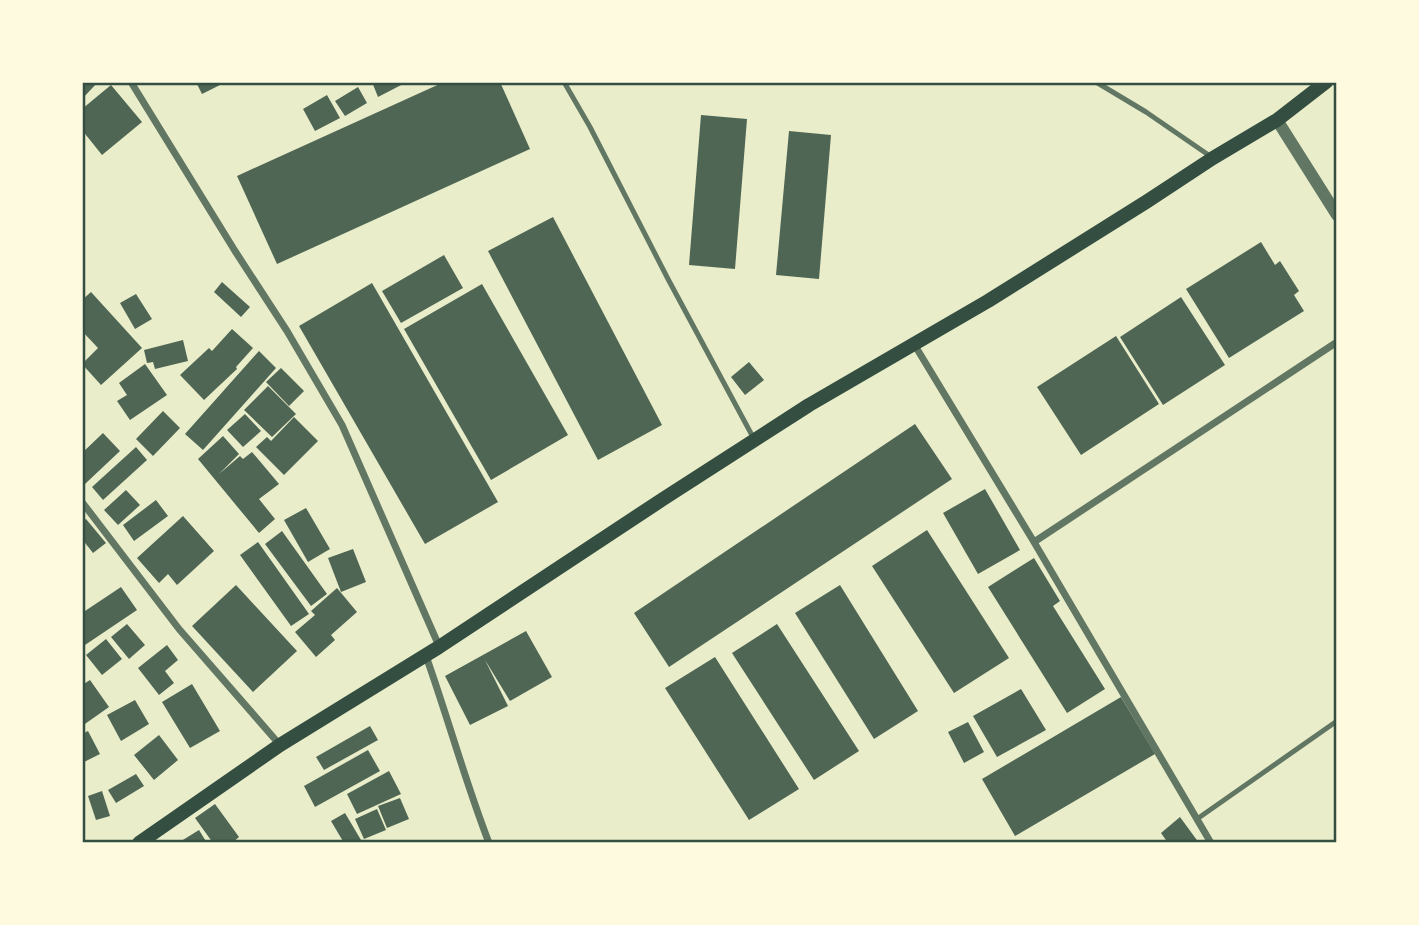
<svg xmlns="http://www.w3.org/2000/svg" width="1419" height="925" font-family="'Nunito Sans',sans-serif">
<rect width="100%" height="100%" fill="#e9edc9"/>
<path fill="#4f6655" d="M 82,82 L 98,82 L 82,99 Z
M 196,82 L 226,82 L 202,94 Z
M 372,82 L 407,82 L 378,97 Z
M 444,82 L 500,82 L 530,149 L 277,264 L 237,176 Z
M 111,85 L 142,122 L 102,155 L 82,130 L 82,109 Z
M 358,87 L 367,103 L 345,116 L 335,101 Z
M 327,95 L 340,118 L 315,131 L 303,109 Z
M 701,115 L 747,119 L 735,269 L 689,265 Z
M 789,131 L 831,135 L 819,279 L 776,275 Z
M 553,217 L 662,425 L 598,460 L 488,251 Z
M 1261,242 L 1275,265 L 1280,261 L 1299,291 L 1294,295 L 1304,311 L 1229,358 L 1186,289 Z
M 444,255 L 463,288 L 401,323 L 382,291 Z
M 222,282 L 250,307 L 241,317 L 214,292 Z
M 372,283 L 498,502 L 425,544 L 299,326 Z
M 482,284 L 568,435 L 491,480 L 404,329 Z
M 91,292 L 142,348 L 101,385 L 82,364 L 98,348 L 82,331 L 82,300 Z
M 136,294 L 152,319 L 135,329 L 120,303 Z
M 1181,297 L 1225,365 L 1163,405 L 1120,337 Z
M 232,329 L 253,348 L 236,367 L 237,369 L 204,400 L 180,375 L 209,348 L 212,351 Z
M 1116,336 L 1159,404 L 1081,455 L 1037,387 Z
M 183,340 L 188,361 L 155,369 L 153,362 L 147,363 L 144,350 Z
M 259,351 L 276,368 L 203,450 L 185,434 Z
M 749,362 L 764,380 L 745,395 L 731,377 Z
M 145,364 L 167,395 L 130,420 L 117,401 L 127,395 L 119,383 Z
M 281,368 L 304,391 L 289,406 L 266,382 Z
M 268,386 L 296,414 L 272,437 L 244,410 Z
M 163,411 L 180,428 L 153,456 L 136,439 Z
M 245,414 L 261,431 L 243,447 L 227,430 Z
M 294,417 L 318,441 L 284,475 L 256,447 L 267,437 L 271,441 Z
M 915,424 L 952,479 L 669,667 L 634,613 Z
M 103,433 L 120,451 L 85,484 L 82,481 L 82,453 Z
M 223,436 L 239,454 L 219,474 L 240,456 L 243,459 L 252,452 L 279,484 L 259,499 L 275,519 L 259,533 L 198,459 Z
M 136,447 L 147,460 L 103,500 L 92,487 Z
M 985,489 L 1020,550 L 978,574 L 943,513 Z
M 126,490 L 140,505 L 118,525 L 104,510 Z
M 156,500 L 168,516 L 134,541 L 123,525 Z
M 306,508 L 330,549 L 308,562 L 284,520 Z
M 183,516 L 214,551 L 177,585 L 168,574 L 159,583 L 137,558 Z
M 86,519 L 106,543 L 93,553 L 82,539 L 82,522 Z
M 927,530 L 1009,658 L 954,693 L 872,566 Z
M 282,531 L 327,594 L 311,606 L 265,544 Z
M 258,542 L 309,614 L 291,626 L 240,555 Z
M 353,549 L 366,582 L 341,592 L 328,558 Z
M 1034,558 L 1060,601 L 1053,606 L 1105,689 L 1067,713 L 988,587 Z
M 236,585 L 297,651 L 253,692 L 192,626 Z
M 840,585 L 918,711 L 874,739 L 795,613 Z
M 121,587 L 137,610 L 82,647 L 82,613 Z
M 337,588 L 357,612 L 331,635 L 335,640 L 316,657 L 295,632 L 315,615 L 311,611 Z
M 127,624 L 145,645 L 129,659 L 111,637 Z
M 777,624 L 859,751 L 814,780 L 732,653 Z
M 526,631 L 552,677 L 510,701 L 485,660 L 508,706 L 470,725 L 445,676 Z
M 106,639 L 122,659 L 102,675 L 86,655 Z
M 167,645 L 178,660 L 165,671 L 174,683 L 159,695 L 138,668 Z
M 715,657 L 799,789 L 749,820 L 665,688 Z
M 90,680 L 109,707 L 82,726 L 82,685 Z
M 192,684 L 220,731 L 190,748 L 162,702 Z
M 1021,689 L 1046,730 L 997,757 L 973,716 Z
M 1121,697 L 1155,754 L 1015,836 L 982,779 Z
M 135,700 L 149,724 L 121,741 L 107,715 Z
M 968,722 L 984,752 L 964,763 L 948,732 Z
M 370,726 L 378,740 L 324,770 L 316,757 Z
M 88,731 L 100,754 L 82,763 L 82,734 Z
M 159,735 L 178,760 L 154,780 L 134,755 Z
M 368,750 L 380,771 L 315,807 L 304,786 Z
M 389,771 L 401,794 L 357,814 L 347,794 Z
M 136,774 L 144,786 L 116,803 L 108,790 Z
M 102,791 L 110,816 L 96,820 L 88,796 Z
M 400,798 L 409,819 L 387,828 L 378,806 Z
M 215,804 L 239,837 L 232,843 L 213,843 L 195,818 Z
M 377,809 L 386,830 L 364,839 L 355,819 Z
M 345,813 L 361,840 L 362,843 L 344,843 L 331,821 Z
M 1180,817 L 1199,843 L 1168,843 L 1161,833 Z
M 199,830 L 207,843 L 178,843 Z"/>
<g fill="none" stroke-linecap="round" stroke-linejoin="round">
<path stroke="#617663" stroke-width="5" d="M 564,82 L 590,127 L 668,279 L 754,439
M 1096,82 L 1146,112 L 1210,156
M 1197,819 L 1337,721"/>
<path stroke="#617663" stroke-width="7" d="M 131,82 L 235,251 L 287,331 L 342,425 L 439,646
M 914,344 L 1034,542 L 1211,843
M 82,502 L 179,629 L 280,745
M 1034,542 L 1337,342
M 426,656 C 448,718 465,781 489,843"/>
<path stroke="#617663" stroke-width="12" d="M 1277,120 L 1337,215"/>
<path stroke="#344e41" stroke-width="14" d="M 139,843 L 280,745 L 439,647 L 663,499 L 809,405 L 988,301 L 1146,202 L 1213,158 L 1277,120 L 1326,82"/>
</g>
<rect width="1419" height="925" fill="none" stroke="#fefae0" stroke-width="168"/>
<rect x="84" y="84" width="1251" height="757" fill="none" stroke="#344e41" stroke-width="2.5"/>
</svg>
